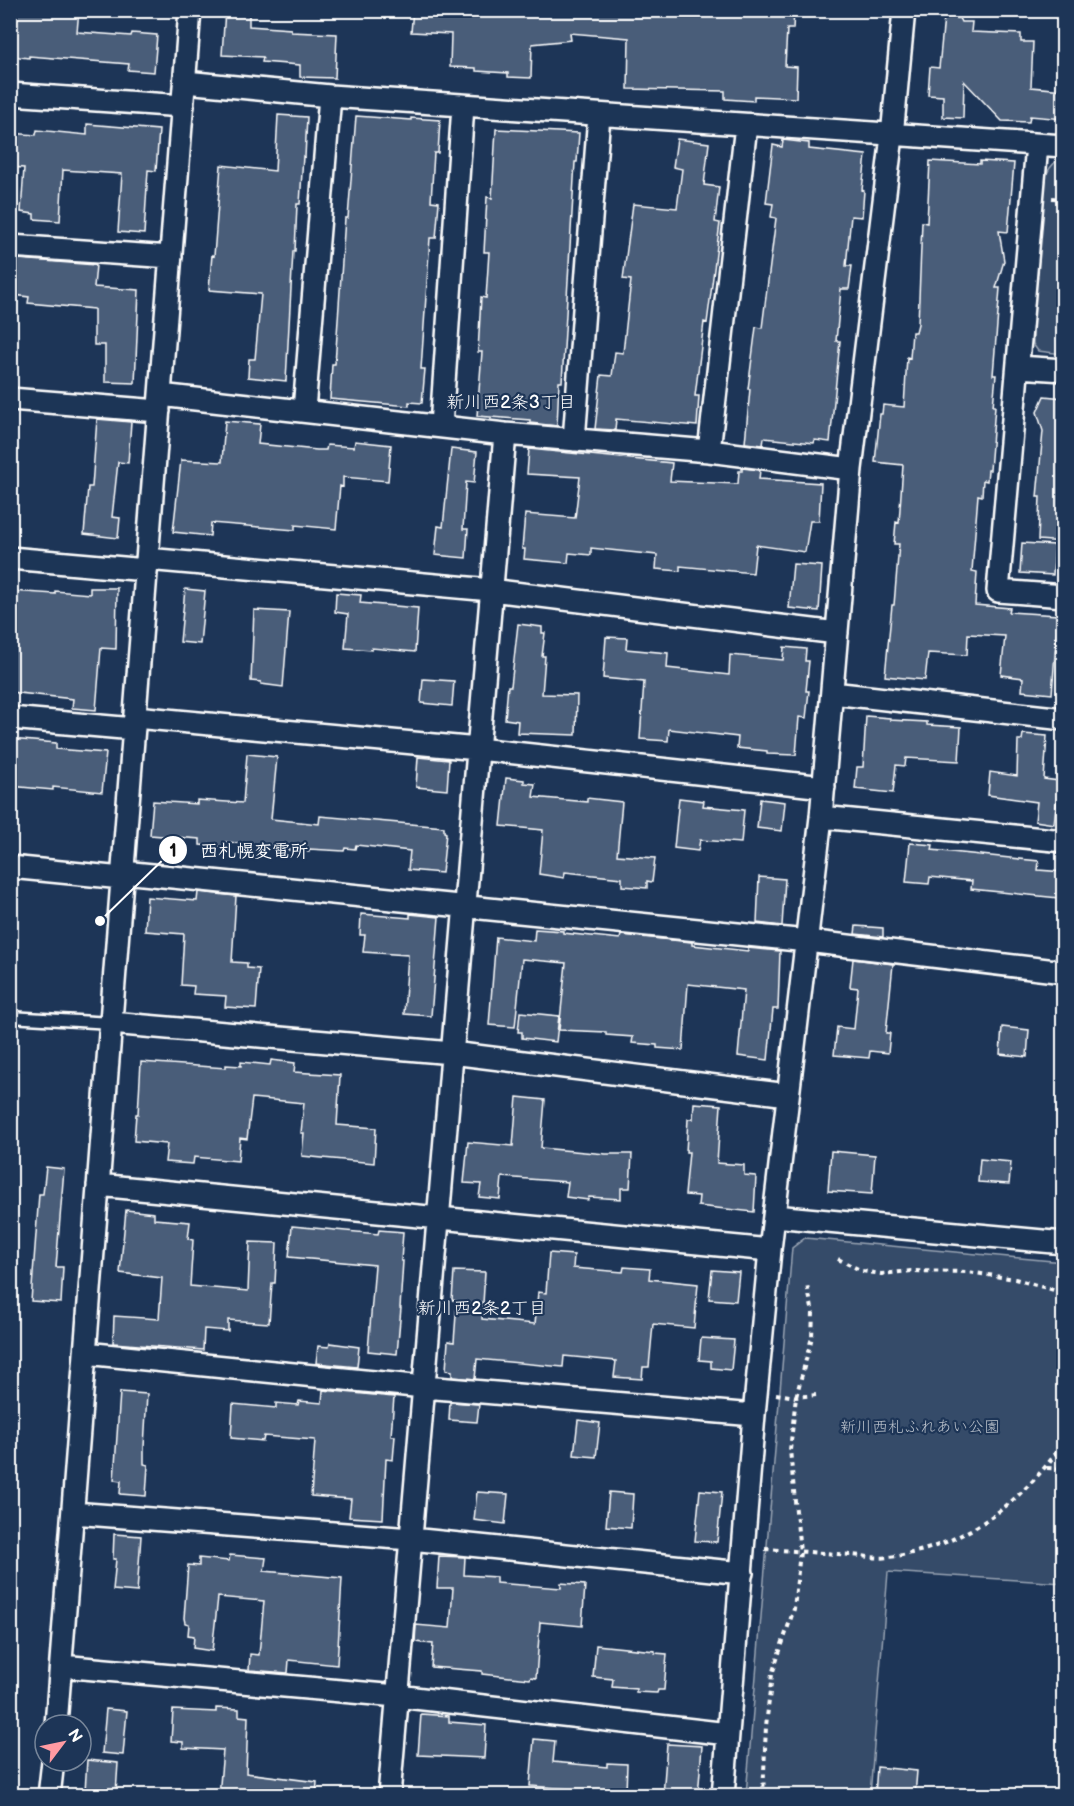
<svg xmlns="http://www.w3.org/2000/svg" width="1074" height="1806" font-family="'Balsamiq Sans','Klee One',sans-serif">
<rect width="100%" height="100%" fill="#1d3557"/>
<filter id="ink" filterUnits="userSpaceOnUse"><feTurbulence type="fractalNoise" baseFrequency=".0167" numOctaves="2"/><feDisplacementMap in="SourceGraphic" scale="12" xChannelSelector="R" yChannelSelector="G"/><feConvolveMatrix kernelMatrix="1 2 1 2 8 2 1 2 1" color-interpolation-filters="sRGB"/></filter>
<g filter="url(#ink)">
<path fill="#364b69" stroke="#9aa5b4" stroke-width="1.5" d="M 1063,158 L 1063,354 L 1038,351 L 1033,344 L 1034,197 L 1050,168 L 1057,160 Z
M 805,1238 L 1063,1262 L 1063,1583 L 888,1572 L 870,1795 L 746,1795 L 792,1248 Z"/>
<path fill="#4a5d79" stroke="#fff" stroke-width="1.5" d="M 10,10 L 79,10 L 77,32 L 131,36 L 132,33 L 157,35 L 154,72 L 128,70 L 129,64 L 29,56 L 29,58 L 10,56 Z
M 225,10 L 249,10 L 249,26 L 291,29 L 291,32 L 337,34 L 335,78 L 300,77 L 300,65 L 262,62 L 263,57 L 222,55 Z
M 413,10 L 679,10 L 772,16 L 772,10 L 794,10 L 793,29 L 787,29 L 785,66 L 797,67 L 796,98 L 754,96 L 754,101 L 725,99 L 725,91 L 628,89 L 629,38 L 570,33 L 571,40 L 532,44 L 531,78 L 508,77 L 508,73 L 476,71 L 476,68 L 450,67 L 451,34 L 411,32 Z
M 944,17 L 959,18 L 961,22 L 972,22 L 971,32 L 1021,34 L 1021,42 L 1033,42 L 1031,87 L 1064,90 L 1064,119 L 1030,116 L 1029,122 L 1002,121 L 964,81 L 963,118 L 943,117 L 943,96 L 928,95 L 930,67 L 939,68 Z
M 278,115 L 307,117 L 305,157 L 303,156 L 300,204 L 297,204 L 295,251 L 293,251 L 286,381 L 248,377 L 249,359 L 255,359 L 261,294 L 209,290 L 212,255 L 214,256 L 221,165 L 275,171 Z
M 356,116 L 411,120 L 411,118 L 440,120 L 438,153 L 434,153 L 431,201 L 439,202 L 436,238 L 430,238 L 421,369 L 425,369 L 422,403 L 409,402 L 409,406 L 330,399 L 332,364 L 335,364 L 345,218 L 348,218 Z
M 87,124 L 159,130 L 156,171 L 148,170 L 144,234 L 118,232 L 122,174 L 63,170 L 60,221 L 34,219 L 34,214 L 21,212 L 24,168 L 10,167 L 10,133 L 36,135 L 37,130 L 87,135 Z
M 496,129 L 579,133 L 577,162 L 575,162 L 562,382 L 559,382 L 557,426 L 530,423 L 530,420 L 477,416 L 482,352 L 478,352 L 481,297 L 486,298 L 489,252 L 484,252 L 487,197 L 492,198 Z
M 677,139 L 709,143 L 704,185 L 719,187 L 715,222 L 720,223 L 707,323 L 704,322 L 695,396 L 699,396 L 697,426 L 616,419 L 615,430 L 595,429 L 601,375 L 612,376 L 615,352 L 623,353 L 631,280 L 623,279 L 633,204 L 677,208 L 682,169 L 673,167 Z
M 783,140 L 809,143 L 809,149 L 866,155 L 862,190 L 864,191 L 862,217 L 851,216 L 846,266 L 852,266 L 849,289 L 841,289 L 836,341 L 840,341 L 830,442 L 815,440 L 814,443 L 764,438 L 763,445 L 745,443 L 750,389 L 748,389 L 756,327 L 762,328 L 776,218 L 771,217 L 773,204 L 766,203 L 773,145 L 782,147 Z
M 930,161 L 980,164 L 980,161 L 1014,163 L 1008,232 L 999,231 L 1004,261 L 996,288 L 1000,288 L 993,375 L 996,375 L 993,406 L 995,406 L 990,470 L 988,470 L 987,481 L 983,480 L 982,496 L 978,495 L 972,571 L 977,572 L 975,605 L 1010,608 L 1009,612 L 1058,615 L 1052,694 L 1022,691 L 1023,678 L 1001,675 L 1005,636 L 968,634 L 967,655 L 928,653 L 925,680 L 885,676 L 892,605 L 894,605 L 899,544 L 894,544 L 896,522 L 899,523 L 903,465 L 875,462 L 880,414 L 882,414 L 883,405 L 904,407 L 907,357 L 910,358 L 912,332 L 916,332 L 918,324 L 922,222 L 927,223 Z
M 18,259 L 96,265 L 94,287 L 139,290 L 135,383 L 105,382 L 105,345 L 94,345 L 94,309 L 28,303 L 29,297 L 14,295 Z
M 1044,396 L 1064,398 L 1064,542 L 1038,540 L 1040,497 L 1037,497 L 1043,431 L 1037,412 Z
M 97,419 L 131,422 L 128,463 L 118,462 L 112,517 L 120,518 L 118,538 L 84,534 L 88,487 L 92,487 Z
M 225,421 L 260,424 L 258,444 L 317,450 L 326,450 L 327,445 L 354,447 L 355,441 L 391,445 L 388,481 L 343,477 L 343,487 L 340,486 L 336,529 L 295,525 L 295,530 L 211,523 L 210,536 L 173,532 L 181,460 L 222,462 Z
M 451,449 L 477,452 L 474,483 L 466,482 L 463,529 L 468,529 L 466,558 L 435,555 L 438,526 L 443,527 Z
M 529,449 L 672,463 L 670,481 L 738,484 L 739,471 L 742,471 L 742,468 L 760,470 L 759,479 L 821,483 L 819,521 L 810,521 L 805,552 L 756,545 L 753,573 L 680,566 L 680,571 L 656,569 L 657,555 L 591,548 L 591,555 L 569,553 L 568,563 L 524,559 L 525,549 L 522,549 L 525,514 L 575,518 L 580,477 L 527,474 Z
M 1022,543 L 1055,545 L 1053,575 L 1020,573 Z
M 793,564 L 822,566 L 819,611 L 789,608 Z
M 90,588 L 117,588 L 116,649 L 101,648 L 96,710 L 72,708 L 73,699 L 10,692 L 10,591 L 55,594 L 55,591 L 90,594 Z
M 185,589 L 205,591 L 200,644 L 180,642 Z
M 336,593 L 361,595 L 360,603 L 418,608 L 415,652 L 372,648 L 372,650 L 345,648 L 348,614 L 335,612 Z
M 254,610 L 289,612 L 283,687 L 261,684 L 261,682 L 251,681 Z
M 518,624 L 542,627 L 542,633 L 545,633 L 542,656 L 545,656 L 542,694 L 577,695 L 576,735 L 517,733 L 518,721 L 505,719 L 508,686 L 511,686 Z
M 606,637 L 627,638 L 626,649 L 668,653 L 667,668 L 729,675 L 730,655 L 783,660 L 784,647 L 806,649 L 805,661 L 809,661 L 806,691 L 809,691 L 806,718 L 799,717 L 796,755 L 767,754 L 767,751 L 737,748 L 738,737 L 669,729 L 668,741 L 640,739 L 644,682 L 603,678 Z
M 423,679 L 454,681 L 452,706 L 421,703 Z
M 866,716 L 890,718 L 890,720 L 927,722 L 927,725 L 961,727 L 959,761 L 906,758 L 905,766 L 896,765 L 893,793 L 855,789 L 857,767 L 863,767 Z
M 1023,734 L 1047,736 L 1044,779 L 1059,781 L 1054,824 L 1035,821 L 1037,802 L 988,795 L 990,772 L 1017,776 L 1018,740 L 1022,740 Z
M 10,739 L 56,743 L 56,749 L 106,753 L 102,792 L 53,787 L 53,790 L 10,786 Z
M 247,754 L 277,757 L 271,819 L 319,824 L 320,816 L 444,827 L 444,832 L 446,833 L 442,873 L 408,870 L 410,851 L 356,845 L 355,849 L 345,848 L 344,851 L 309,849 L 309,852 L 279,849 L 280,846 L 225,842 L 224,847 L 200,845 L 200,839 L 150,835 L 153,801 L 197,804 L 197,800 L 243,803 Z
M 418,757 L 449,760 L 447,790 L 416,787 Z
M 506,778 L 524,780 L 524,783 L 535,784 L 533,797 L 587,802 L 587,798 L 622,802 L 617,855 L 655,858 L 652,882 L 647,881 L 647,888 L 622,886 L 622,878 L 565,872 L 564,878 L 539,874 L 543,830 L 501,826 Z
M 679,798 L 704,801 L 703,806 L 744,810 L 741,843 L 700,840 L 698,851 L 674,848 Z
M 760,799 L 785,802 L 782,831 L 757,828 Z
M 910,843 L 933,845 L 932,850 L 1039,861 L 1038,870 L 1064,872 L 1064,897 L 1059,898 L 971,889 L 972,881 L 930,877 L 929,884 L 906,882 Z
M 759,877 L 785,879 L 782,926 L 757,923 Z
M 198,892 L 236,896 L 232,962 L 247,963 L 247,968 L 259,969 L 256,1009 L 225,1007 L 226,996 L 193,994 L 194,986 L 181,985 L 184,934 L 145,931 L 147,897 L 197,901 Z
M 361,914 L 410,918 L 410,914 L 439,917 L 431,1016 L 404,1014 L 408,955 L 363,952 L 365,935 L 360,935 Z
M 856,926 L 883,928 L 883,937 L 855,934 Z
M 535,929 L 563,931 L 563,933 L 620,939 L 621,935 L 692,942 L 692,945 L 748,951 L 748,948 L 780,951 L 778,1009 L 773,1009 L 768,1060 L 738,1056 L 744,990 L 688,984 L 683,1050 L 657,1048 L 657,1045 L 632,1043 L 633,1037 L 606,1035 L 606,1032 L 559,1030 L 566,963 L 522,959 L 515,1027 L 489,1025 L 496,937 L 534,941 Z
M 853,959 L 893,964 L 886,1033 L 890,1033 L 888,1053 L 870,1051 L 869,1058 L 834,1055 L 837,1027 L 854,1029 L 858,988 L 850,987 Z
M 520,1012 L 559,1016 L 556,1042 L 522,1038 L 522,1032 L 518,1032 Z
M 1002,1027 L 1029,1030 L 1027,1057 L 1000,1054 Z
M 271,1060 L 295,1063 L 294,1072 L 340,1075 L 337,1125 L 376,1128 L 374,1163 L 302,1156 L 304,1133 L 301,1133 L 304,1103 L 252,1098 L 247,1139 L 240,1138 L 238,1161 L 194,1157 L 193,1164 L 165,1162 L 167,1144 L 134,1141 L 136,1114 L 138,1114 L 141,1062 L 226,1068 L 226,1065 L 241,1066 L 241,1062 L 270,1065 Z
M 517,1097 L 545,1100 L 541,1148 L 606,1154 L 632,1154 L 630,1188 L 621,1188 L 621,1199 L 589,1197 L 588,1200 L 566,1197 L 568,1182 L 502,1177 L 500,1199 L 479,1197 L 481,1184 L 464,1183 L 468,1142 L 513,1146 Z
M 694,1103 L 721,1105 L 717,1163 L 744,1165 L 744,1175 L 756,1176 L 754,1212 L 698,1206 L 699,1196 L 685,1195 L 689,1152 L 686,1152 L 688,1119 L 693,1119 Z
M 831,1151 L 875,1155 L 872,1194 L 828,1191 Z
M 980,1159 L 1011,1162 L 1009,1184 L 978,1182 Z
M 46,1167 L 64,1169 L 56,1267 L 63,1267 L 61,1303 L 31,1301 L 39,1194 L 43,1194 Z
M 126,1210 L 154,1213 L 154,1219 L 190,1222 L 188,1239 L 193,1240 L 190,1286 L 248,1291 L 250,1242 L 277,1243 L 275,1283 L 272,1283 L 269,1323 L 228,1320 L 228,1331 L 204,1329 L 203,1350 L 113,1343 L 114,1316 L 159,1319 L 162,1278 L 120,1273 Z
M 292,1226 L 378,1234 L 379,1230 L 403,1232 L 401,1261 L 403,1261 L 400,1308 L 401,1308 L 397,1354 L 368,1351 L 375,1265 L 289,1257 Z
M 549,1253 L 574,1255 L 573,1268 L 623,1272 L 624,1267 L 650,1269 L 649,1279 L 698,1284 L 694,1328 L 653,1324 L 649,1367 L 643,1367 L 642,1379 L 614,1377 L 616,1361 L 564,1356 L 563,1367 L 477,1359 L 475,1379 L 452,1377 L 452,1371 L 446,1370 L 448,1341 L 454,1342 L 457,1301 L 452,1300 L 454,1271 L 485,1272 L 482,1319 L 535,1324 L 538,1292 L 546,1293 Z
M 712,1270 L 739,1272 L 736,1301 L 709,1299 Z
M 701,1338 L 734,1340 L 731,1370 L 711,1368 L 711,1361 L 699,1360 Z
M 330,1343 L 359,1347 L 357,1367 L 316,1363 L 318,1346 L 329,1347 Z
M 323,1390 L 394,1397 L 391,1436 L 395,1436 L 393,1460 L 386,1459 L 383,1519 L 349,1517 L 351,1499 L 311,1496 L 315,1440 L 264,1436 L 263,1441 L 231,1438 L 233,1404 L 276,1408 L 276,1403 L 298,1405 L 299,1401 L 322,1403 Z
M 120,1392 L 147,1394 L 144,1447 L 144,1464 L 148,1465 L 146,1496 L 120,1494 L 121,1481 L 114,1480 Z
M 450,1402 L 479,1404 L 477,1422 L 449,1420 Z
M 578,1420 L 600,1423 L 596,1457 L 574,1455 Z
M 700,1490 L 722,1492 L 717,1542 L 695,1541 Z
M 477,1492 L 508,1494 L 505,1524 L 474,1520 Z
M 609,1492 L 633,1494 L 631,1528 L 606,1526 Z
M 114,1534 L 141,1536 L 137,1592 L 113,1590 L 116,1559 L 113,1559 Z
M 230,1555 L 266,1558 L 264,1571 L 342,1578 L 337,1665 L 289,1660 L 288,1673 L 249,1670 L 250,1654 L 259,1655 L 264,1601 L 218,1597 L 212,1651 L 193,1648 L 194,1636 L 188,1635 L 189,1624 L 185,1623 L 184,1618 L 188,1565 L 199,1566 L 199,1558 L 229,1561 Z
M 439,1556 L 465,1557 L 464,1575 L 496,1577 L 496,1583 L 561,1588 L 561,1583 L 585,1585 L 582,1626 L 540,1622 L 536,1678 L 531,1677 L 530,1679 L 482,1674 L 482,1671 L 431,1667 L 433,1644 L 415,1642 L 416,1625 L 450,1628 L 453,1588 L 437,1588 Z
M 596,1645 L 655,1651 L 655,1653 L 667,1654 L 664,1690 L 658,1690 L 657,1693 L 636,1692 L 636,1689 L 612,1687 L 613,1679 L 593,1677 Z
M 216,1708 L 239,1709 L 239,1716 L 248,1717 L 246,1773 L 317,1782 L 316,1796 L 219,1796 L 223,1750 L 183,1748 L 183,1742 L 171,1741 L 173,1710 L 216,1712 Z
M 106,1709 L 127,1711 L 123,1755 L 102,1753 Z
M 421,1714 L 449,1716 L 449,1722 L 486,1725 L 484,1758 L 418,1755 Z
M 534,1739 L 555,1741 L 553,1762 L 607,1767 L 607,1763 L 627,1764 L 626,1793 L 530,1786 Z
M 667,1744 L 702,1746 L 698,1796 L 663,1796 Z
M 87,1760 L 118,1763 L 116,1793 L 85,1791 Z
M 877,1767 L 917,1771 L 915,1796 L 875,1796 Z"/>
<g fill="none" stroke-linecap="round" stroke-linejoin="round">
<defs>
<path id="lane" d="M 10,1017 L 111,1023"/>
<path id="street" d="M 185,82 L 330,96 L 1064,146
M 10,94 L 183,106
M 1037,145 L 998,591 L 1064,596
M 10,246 L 171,257
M 1018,367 L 1064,370
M 160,395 L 505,434 L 709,451 L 851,469
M 10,399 L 159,411
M 304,410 L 330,96
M 441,426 L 463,106
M 574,440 L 599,115
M 709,451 L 746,125
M 10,558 L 146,570
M 147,559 L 491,590 L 837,633
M 832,693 L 1064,719
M 135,717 L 478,749 L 824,787
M 10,718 L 134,729
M 821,817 L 1064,841
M 10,867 L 122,878
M 123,872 L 807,941 L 1064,972
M 111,1023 L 452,1053 L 788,1095
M 98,1185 L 770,1250
M 774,1216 L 1064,1243
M 85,1353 L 424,1387 L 754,1415
M 73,1513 L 411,1539 L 742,1573
M 61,1666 L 397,1696 L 728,1734
M 56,1725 L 190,10
M 49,1796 L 53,1761
M 389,1796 L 505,434
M 723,1796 L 754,1415 L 770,1250 L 821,817 L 851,469 L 892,136 L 904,10"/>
</defs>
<use href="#lane" stroke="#fff" stroke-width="15"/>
<use href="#street" stroke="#fff" stroke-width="26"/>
<path stroke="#fff" stroke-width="4" stroke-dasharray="4.5 4.5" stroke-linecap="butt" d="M 1052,198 L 1064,199
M 838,1259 L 862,1271 L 881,1274 L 911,1271 L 968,1272 L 1015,1279 L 1064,1293
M 776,1394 L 796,1397 L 816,1395
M 1047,1468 L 1064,1469
M 765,1549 C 794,1551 823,1553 852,1555 C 864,1556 877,1559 889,1557 C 963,1548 1023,1502 1064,1442
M 763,1796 L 766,1726 L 772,1674 L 794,1609 L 800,1552 L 790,1450 L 796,1397 L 812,1337 L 813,1313 L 807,1285"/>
<use href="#lane" stroke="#1d3557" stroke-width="10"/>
<use href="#street" stroke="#1d3557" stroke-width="21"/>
</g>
</g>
<g text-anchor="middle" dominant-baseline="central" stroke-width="4.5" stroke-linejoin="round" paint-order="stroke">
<g font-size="16" fill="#b9c0ca" stroke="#1d3557">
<text x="920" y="1427">新川西札ふれあい公園</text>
</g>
<g font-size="18" fill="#fff" stroke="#1d3557">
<text x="511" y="402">新川西2条3丁目</text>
<text x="482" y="1308">新川西2条2丁目</text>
</g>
</g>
<path fill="none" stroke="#fff" stroke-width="2" d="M100 921L173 850"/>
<g fill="#fff" stroke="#1d3557" stroke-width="2">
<circle cx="100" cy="921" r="6"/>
<circle cx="173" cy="850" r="15"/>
</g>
<g font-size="18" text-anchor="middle" font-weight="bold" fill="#111">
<text x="173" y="857">1</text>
</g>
<g font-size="18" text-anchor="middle" font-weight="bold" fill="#fff" stroke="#1d3557" stroke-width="4.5" stroke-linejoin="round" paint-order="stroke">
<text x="254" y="857">西札幌変電所</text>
</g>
<rect width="1074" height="1806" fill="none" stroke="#1d3557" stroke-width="36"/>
<rect x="18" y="18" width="1038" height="1770" fill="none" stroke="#fff" stroke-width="2" filter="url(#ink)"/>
<g transform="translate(63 1743) rotate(58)"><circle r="28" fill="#1d3557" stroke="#77869a" stroke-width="1.5"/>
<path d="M0-4.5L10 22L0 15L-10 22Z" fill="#ff9aa2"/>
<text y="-9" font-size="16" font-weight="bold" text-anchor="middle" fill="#ffffff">N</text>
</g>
</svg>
